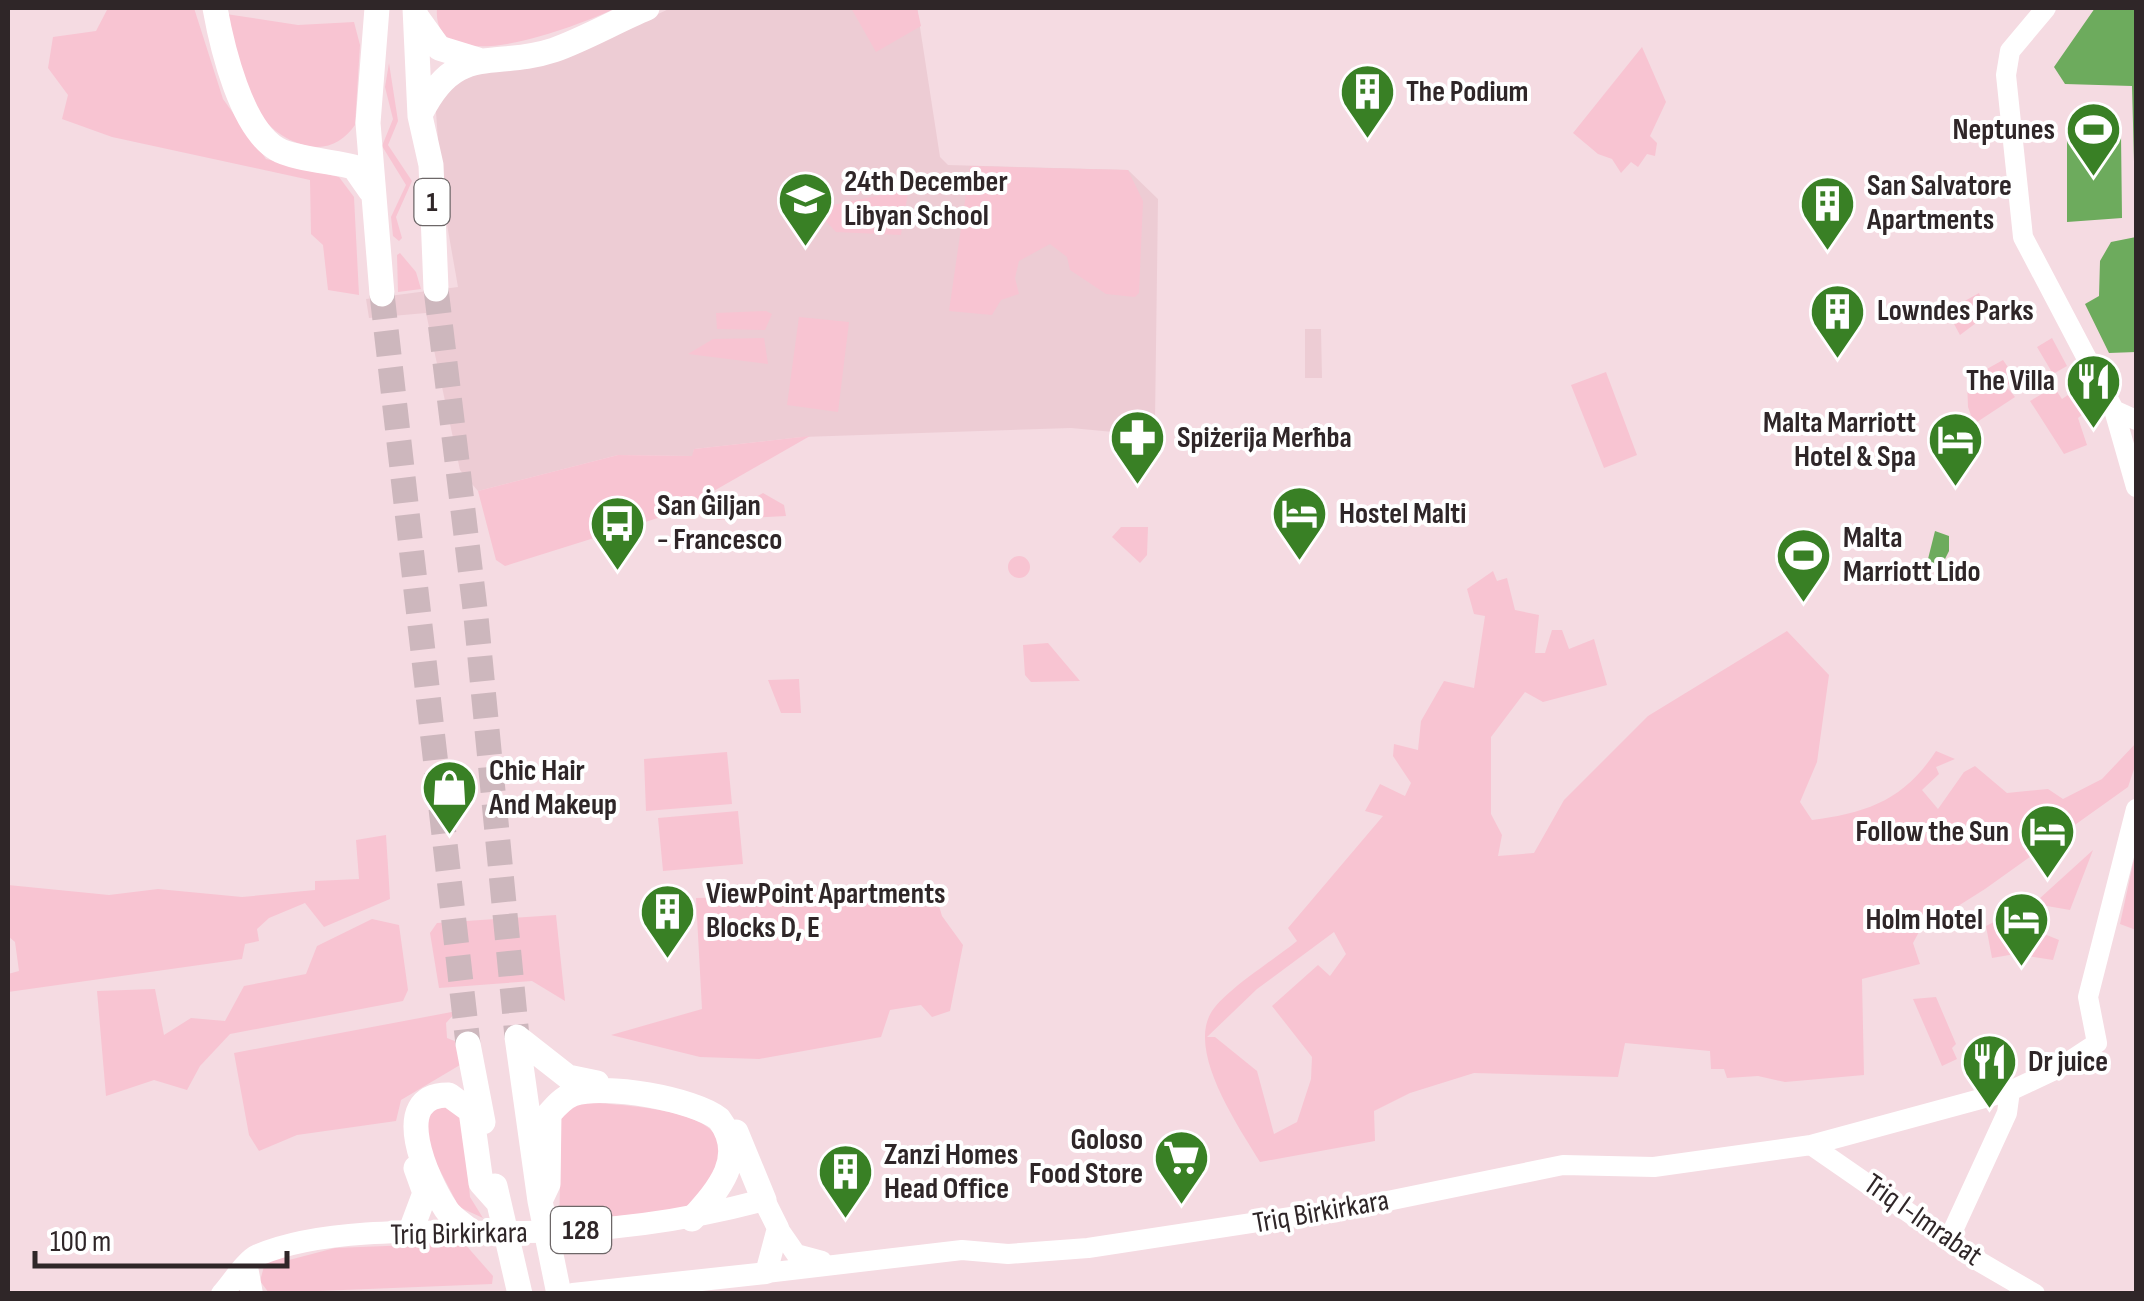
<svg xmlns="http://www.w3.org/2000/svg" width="2144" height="1301" font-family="'Sofia Sans Condensed',sans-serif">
<rect width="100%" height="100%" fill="#f5dbe2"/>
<path fill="#edccd4" d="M 671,8 L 917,8 L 940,157 L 948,165 L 1128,170 L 1158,199 L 1155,420 L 1137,421 L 1124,433 L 1071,428 L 802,437 L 694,449 L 693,456 L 618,455 L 478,491 L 460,470 L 426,313 L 369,318 L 366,299 L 458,287 L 442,196 L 435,98 L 446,82 L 587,47 Z
M 1305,329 L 1321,329 L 1322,378 L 1305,378 Z"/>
<path fill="#f8c4d2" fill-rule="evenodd" d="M 108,8 L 194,8 L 223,99 L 266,159 L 339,177 L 354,197 L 359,295 L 328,290 L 323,245 L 311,234 L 310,180 L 112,137 L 62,119 L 68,95 L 48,68 L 53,37 L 96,31 Z
M 437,8 L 616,8 C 580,25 431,85 437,8 Z
M 851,8 L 917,8 L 921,26 L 876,52 Z
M 226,14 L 298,25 L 354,22 L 360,45 L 355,125 C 344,141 328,150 308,146 C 246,132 241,67 226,14 Z
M 1642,47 L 1666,102 L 1650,136 L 1657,143 L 1655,156 L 1647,154 L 1638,167 L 1631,162 L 1621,173 L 1612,159 L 1598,154 L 1573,133 Z
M 389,63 L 398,121 L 388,145 L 412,181 L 396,217 L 402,238 L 399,241 L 393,236 L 391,217 L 406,185 L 382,146 L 393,119 L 385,87 Z
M 970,166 L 1128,170 L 1143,201 L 1139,293 L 1135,297 L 1106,294 L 1070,270 L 1067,257 L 1050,244 L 1019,261 L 1015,278 L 1019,294 L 1001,300 L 992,315 L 949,311 Z
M 904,190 L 908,193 L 901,235 L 836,232 L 821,216 L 824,207 Z
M 400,253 L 416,272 L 421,289 L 398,292 L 397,255 Z
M 1979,293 L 1988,314 L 1960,335 L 1947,311 Z
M 766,311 L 772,314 L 765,330 L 717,329 L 716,313 Z
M 799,317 L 849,322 L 838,412 L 787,405 Z
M 764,338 L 768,364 L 688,354 L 713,339 Z
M 2052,338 L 2067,366 L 2053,374 L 2037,347 Z
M 2003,360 L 2016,379 L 2006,386 L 2015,397 L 1974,424 L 1968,407 L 1967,380 Z
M 1606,372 L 1637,455 L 1604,468 L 1571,385 Z
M 2054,387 L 2062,399 L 2080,387 L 2094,405 L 2078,418 L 2087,445 L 2064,454 L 2030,401 Z
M 810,436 L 677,512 L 505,566 L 496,560 L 478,491 L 618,455 L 692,456 L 694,449 Z
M 763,493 L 784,505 L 786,516 L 716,520 Z
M 1121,527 L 1148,527 L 1147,555 L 1140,563 L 1112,537 Z
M1008 567a11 11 0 1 1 22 0a11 11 0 1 1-22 0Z
M 1493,571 L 1497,581 L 1507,578 L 1515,610 L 1539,615 L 1535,653 L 1545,653 L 1552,630 L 1562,630 L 1569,649 L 1594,639 L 1607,685 L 1543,702 L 1525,692 L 1491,737 L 1491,814 L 1502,835 L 1498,856 L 1534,853 L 1564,800 L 1648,716 L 1787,631 L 1829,675 L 1817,762 L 1800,802 L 1812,820 C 1867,813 1904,800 1936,751 L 1955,759 L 1936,767 L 1939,774 L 1922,790 L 1938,809 L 1964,772 L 1975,766 L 2007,793 L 2048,789 L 2063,799 L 2102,779 L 2136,743 L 2136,763 L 2128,787 L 1985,889 L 1920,930 L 1913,943 L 1920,964 L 1862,979 L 1864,1075 L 1785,1082 L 1758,1076 L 1727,1078 L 1724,1069 L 1711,1069 L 1710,1051 L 1625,1043 L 1618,1077 L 1474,1073 L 1410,1093 L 1374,1111 L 1375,1141 L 1260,1162 C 1239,1127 1186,1051 1212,1011 C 1228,988 1274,960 1297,941 L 1288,928 L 1383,816 L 1365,811 L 1380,784 L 1405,796 L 1411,783 L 1393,756 L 1394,744 L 1418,750 L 1421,721 L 1444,681 L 1474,688 L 1485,616 L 1474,614 L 1467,589 ZM 1334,932 L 1346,954 L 1330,976 L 1318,965 L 1272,1006 L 1312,1057 L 1311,1079 L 1297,1122 L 1274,1134 L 1257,1071 L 1215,1037 L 1207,1037 L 1257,989 Z
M 1048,643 L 1080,681 L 1031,682 L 1025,675 L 1023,645 Z
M 799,679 L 801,713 L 781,713 L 768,680 Z
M 727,752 L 732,804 L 646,811 L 644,759 Z
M 738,811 L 743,864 L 663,871 L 658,818 Z
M 386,835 L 390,899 L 324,927 L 305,903 L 269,918 L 257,929 L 259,941 L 245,944 L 242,959 L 8,992 L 8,974 L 19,971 L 15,942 L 8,936 L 8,885 L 109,895 L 158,889 L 242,897 L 315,890 L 315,881 L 359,879 L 356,840 Z
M 2093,850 L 2070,910 L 2047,906 L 2037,931 L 2059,940 L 2053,960 L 2015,954 L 1992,958 L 1986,926 L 2039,899 Z
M 2136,850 L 2136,930 L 2120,924 Z
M 863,894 L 936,896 L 942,916 L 963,945 L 950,1011 L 932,1017 L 921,1005 L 890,1010 L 881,1037 L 759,1059 L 700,1057 L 611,1035 L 702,1009 L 696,898 Z
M 556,915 L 565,1001 L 532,981 L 439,988 L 430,933 L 437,923 Z
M 372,919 L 399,925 L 408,990 L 403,1001 L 230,1034 L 200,1066 L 187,1090 L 154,1080 L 106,1096 L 97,991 L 155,989 L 164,1035 L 191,1018 L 225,1021 L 244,986 L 306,974 L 317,946 Z
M 1936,997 L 1956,1044 L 1952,1048 L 1957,1059 L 1942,1066 L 1913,999 Z
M 457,1011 L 446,1023 L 447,1038 L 457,1042 L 460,1065 L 401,1100 L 396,1121 L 297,1135 L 259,1151 L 249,1135 L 234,1053 Z
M 444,1102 L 462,1116 L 470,1197 L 483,1218 L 459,1207 L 421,1134 L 430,1107 Z
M 588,1102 C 620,1106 718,1107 720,1148 C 720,1162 712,1179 708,1193 L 680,1210 L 559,1222 L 561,1153 L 557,1124 L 573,1104 Z
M 464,1243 L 493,1276 L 492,1284 L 269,1293 L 260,1281 L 266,1259 L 283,1254 L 289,1260 L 335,1248 Z"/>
<path fill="#6dab5d" d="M 2095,8 L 2136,8 L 2136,352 L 2109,353 L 2085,304 L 2099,296 L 2100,261 L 2111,242 L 2136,237 L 2132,86 L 2065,84 L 2054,67 Z
M 2121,135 L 2122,218 L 2067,222 L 2067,139 Z
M 1935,531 L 1949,536 L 1949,551 L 1939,571 L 1926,567 Z"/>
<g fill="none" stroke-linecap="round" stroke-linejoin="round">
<path stroke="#cdb7bd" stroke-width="25" stroke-dasharray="25 12" stroke-linecap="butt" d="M 436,289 L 476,617 L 517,1037
M 382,294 L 468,1044"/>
<path stroke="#fff" stroke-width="20" d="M 2046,8 L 2010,51 L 2006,75 L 2023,237 L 2114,410 L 2136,420
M 2114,410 L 2136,487
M 1811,1145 L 1980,1262 L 2035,1294
M 778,1228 L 796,1254 L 822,1261
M 1949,1239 L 2007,1113 L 2010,1091
M 766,1273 L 962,1250 L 1008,1254 L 1088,1248 L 1363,1206 L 1563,1165 L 1654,1167 L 1811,1145 L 2010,1091 L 2059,1068 L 2097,1043 L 2088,997 L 2136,809"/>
<path stroke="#fff" stroke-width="22" d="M 247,1267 L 252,1294
M 222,1294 C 232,1283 246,1260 258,1255 C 328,1225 446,1232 523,1232 C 605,1232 685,1221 764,1200 L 778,1228 L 766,1273 L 573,1294"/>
<path stroke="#fff" stroke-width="25" d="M 215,8 C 222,47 241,128 277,149 C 291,158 335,162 354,167 L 370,190
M 377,8 L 368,123 L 382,294
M 415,8 L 420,116 L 431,165 L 436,289
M 416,16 L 439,48 L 478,60
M 421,113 C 457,41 494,70 554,50 C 585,39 616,21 647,8
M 517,1037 L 568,1077 L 597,1083
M 517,1037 L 540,1201 L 559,1294
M 468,1044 L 483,1122
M 736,1132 L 764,1200
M 495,1186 L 520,1294
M 540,1201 L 548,1184 L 549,1114 C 556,1106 563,1098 573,1094 C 604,1083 694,1099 719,1119 C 748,1157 718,1190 692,1219
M 469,1230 C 462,1224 451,1217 446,1209 C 428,1182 387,1094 449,1095 L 471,1111 L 481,1183 L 498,1202
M 410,1233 L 425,1193 L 416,1168"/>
</g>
<defs>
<symbol id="building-pin" viewBox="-11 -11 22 30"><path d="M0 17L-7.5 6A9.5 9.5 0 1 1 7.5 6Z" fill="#398025" stroke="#fff"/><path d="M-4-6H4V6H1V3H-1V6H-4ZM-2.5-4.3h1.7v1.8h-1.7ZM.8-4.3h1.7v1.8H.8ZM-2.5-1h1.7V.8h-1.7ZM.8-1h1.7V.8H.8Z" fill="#fff"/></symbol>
<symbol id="stadium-pin" viewBox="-11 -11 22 30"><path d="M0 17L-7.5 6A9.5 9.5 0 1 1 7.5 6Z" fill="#398025" stroke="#fff"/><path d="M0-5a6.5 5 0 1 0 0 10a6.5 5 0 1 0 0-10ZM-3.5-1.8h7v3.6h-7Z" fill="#fff"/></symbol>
<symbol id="school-pin" viewBox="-11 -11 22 30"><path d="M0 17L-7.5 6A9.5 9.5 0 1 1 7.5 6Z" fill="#398025" stroke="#fff"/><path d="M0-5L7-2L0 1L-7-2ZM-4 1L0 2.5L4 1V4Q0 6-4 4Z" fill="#fff"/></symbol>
<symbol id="restaurant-pin" viewBox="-11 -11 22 30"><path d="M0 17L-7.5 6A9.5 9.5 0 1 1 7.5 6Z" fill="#398025" stroke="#fff"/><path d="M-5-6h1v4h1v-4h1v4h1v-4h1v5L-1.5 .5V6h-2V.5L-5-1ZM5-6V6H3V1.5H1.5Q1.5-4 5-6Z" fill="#fff"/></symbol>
<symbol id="pharmacy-pin" viewBox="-11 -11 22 30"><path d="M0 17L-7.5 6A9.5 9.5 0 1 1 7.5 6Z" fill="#398025" stroke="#fff"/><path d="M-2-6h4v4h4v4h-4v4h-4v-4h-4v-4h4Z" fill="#fff"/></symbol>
<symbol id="hotel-pin" viewBox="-11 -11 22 30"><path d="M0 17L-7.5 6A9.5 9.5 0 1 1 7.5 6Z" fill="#398025" stroke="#fff"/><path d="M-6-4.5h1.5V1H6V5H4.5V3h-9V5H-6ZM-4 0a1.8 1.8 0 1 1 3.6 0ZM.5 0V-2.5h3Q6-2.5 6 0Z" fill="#fff"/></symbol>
<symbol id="bus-pin" viewBox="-11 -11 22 30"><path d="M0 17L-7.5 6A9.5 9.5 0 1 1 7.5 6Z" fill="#398025" stroke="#fff"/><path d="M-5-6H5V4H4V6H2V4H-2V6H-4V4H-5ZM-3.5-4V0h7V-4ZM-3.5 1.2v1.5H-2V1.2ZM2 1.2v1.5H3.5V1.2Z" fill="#fff"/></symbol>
<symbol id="shop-pin" viewBox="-11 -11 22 30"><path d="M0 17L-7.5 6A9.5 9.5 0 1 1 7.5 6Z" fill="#398025" stroke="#fff"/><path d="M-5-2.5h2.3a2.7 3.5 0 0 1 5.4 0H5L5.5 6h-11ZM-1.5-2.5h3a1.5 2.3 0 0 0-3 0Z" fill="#fff"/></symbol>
<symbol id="supermarket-pin" viewBox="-11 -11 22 30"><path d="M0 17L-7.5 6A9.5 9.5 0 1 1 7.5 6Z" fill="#398025" stroke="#fff"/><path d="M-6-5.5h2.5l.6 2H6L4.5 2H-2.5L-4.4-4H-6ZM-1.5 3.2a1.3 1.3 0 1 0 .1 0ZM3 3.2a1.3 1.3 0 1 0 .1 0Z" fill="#fff"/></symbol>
</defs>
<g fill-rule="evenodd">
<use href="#building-pin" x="1336" y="60" width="63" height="86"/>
<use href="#stadium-pin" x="2062" y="98" width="63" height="86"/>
<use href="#school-pin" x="774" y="168" width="63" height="86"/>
<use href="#building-pin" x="1796" y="172" width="63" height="86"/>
<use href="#building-pin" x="1806" y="280" width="63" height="86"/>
<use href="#restaurant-pin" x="2062" y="350" width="63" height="86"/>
<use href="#pharmacy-pin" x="1106" y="406" width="63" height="86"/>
<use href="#hotel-pin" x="1924" y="408" width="63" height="86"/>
<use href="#hotel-pin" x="1268" y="482" width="63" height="86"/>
<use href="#bus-pin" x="586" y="492" width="63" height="86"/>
<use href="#stadium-pin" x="1772" y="524" width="63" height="86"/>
<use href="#shop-pin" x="418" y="756" width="63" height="86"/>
<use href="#hotel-pin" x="2016" y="800" width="63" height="86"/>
<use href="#building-pin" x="636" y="880" width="63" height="86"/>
<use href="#hotel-pin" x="1990" y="888" width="63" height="86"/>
<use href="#restaurant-pin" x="1958" y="1030" width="63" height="86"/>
<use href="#supermarket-pin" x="1150" y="1126" width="63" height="86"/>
<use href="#building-pin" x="814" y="1140" width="63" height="86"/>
</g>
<g text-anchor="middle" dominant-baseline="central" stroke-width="8" stroke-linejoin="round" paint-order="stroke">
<g fill="#fff" stroke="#6d6768" stroke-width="2.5">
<rect x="414.5" y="179" width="35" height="46" rx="8"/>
<rect x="551" y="1207" width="60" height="46" rx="8"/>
</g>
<g font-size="28" font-weight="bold" fill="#2f2628">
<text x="432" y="202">1</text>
<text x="581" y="1230">128</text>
</g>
<g font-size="30" font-weight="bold" fill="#2f2628" stroke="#fff" text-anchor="start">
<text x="1406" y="92">The Podium</text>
<text x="2055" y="130" text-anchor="end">Neptunes</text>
<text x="844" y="182">24th December<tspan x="844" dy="34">Libyan School</tspan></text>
<text x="1867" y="186">San Salvatore<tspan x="1867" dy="34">Apartments</tspan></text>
<text x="1877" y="311">Lowndes Parks</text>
<text x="2055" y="381" text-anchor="end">The Villa</text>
<text x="1916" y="423" text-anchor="end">Malta Marriott<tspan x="1916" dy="34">Hotel &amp; Spa</tspan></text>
<text x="1177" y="438">Spiżerija Merħba</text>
<text x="657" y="506">San Ġiljan<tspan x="657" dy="34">- Francesco</tspan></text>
<text x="1339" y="514">Hostel Malti</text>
<text x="1843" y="538">Malta<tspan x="1843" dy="34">Marriott Lido</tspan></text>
<text x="489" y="771">Chic Hair<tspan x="489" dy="34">And Makeup</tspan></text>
<text x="2009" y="832" text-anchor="end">Follow the Sun</text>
<text x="706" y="894">ViewPoint Apartments<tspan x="706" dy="34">Blocks D, E</tspan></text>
<text x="1983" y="920" text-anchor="end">Holm Hotel</text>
<text x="2028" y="1062">Dr juice</text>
<text x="1143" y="1140" text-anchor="end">Goloso<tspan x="1143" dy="34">Food Store</tspan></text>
<text x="884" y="1155">Zanzi Homes<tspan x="884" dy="34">Head Office</tspan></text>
</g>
<g font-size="30" fill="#2f2628" stroke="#fff">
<text transform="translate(1321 1212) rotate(-10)">Triq Birkirkara</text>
<text transform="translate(1923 1220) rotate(35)">Triq l-Imrabat</text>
<text transform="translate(459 1234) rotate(-1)">Triq Birkirkara</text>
</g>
</g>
<rect width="2144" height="1301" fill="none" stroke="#2f2628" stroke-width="20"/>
<path d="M35 1251v15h252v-15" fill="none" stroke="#2f2628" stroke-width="5"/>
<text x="50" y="1251" font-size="30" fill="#2f2628" stroke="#ffffff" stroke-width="8" paint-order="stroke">100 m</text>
</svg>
